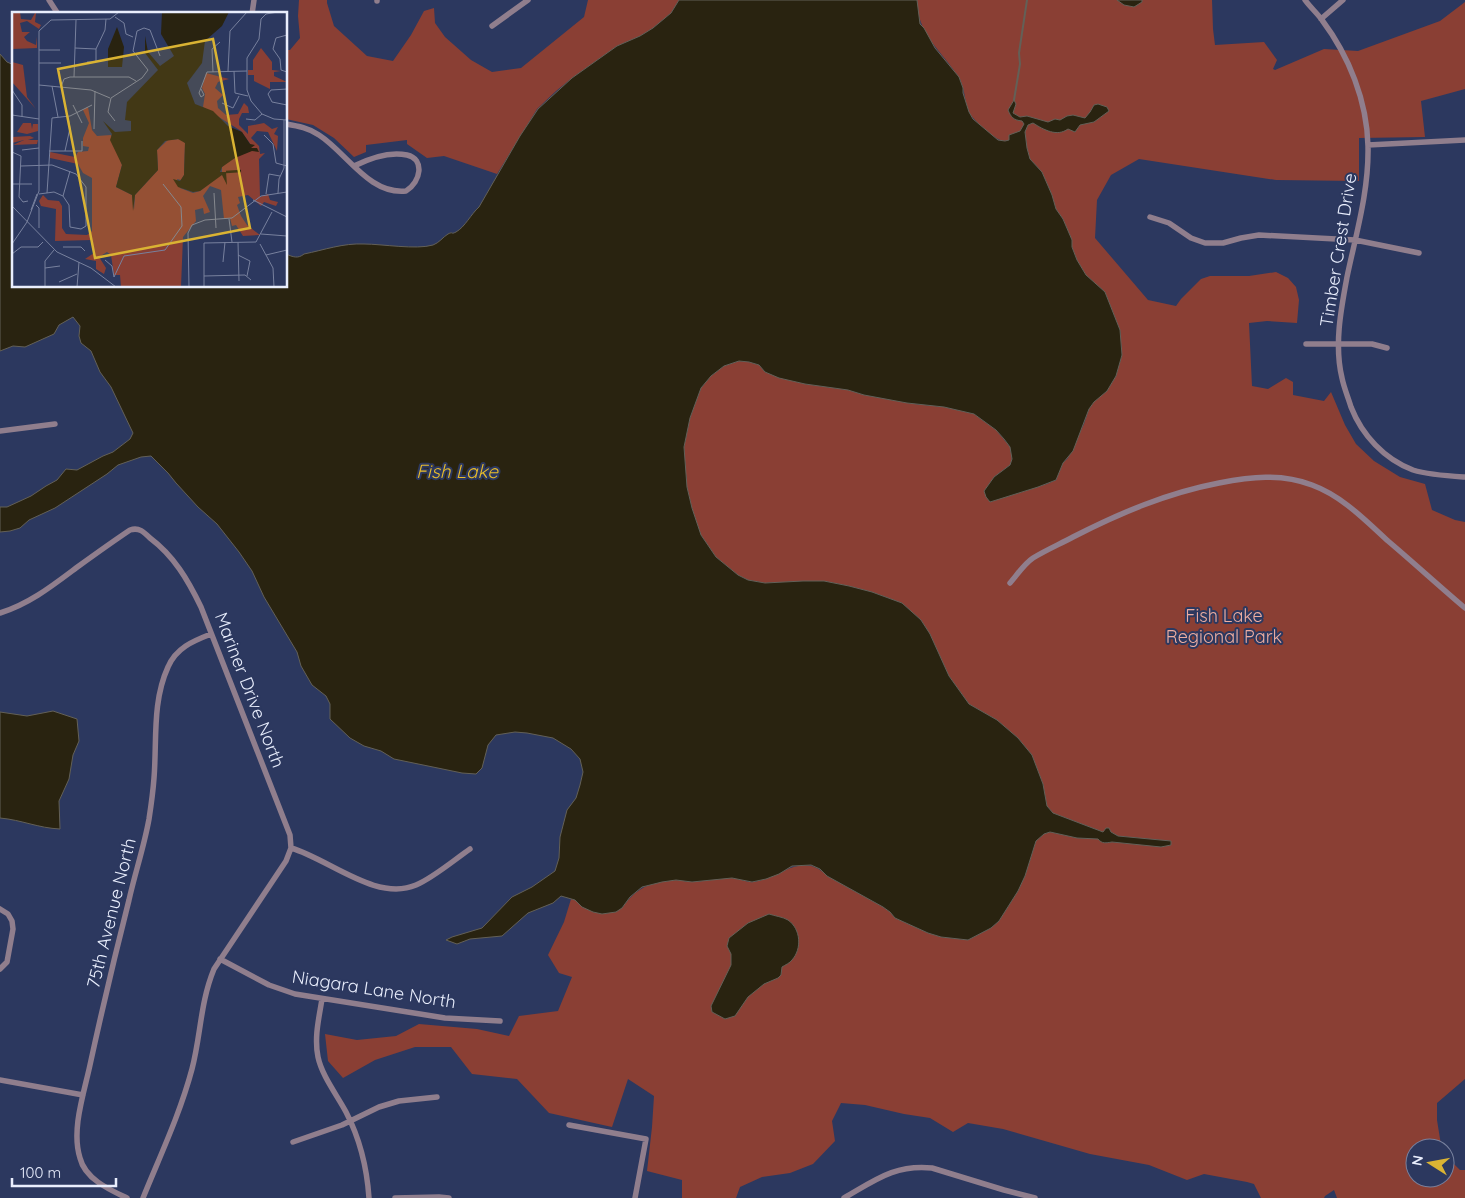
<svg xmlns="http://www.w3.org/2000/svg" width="1465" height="1198" font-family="Quicksand,sans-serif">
<rect width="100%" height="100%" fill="#2c385f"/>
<path fill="#8a3f34" d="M 299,0 L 327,0 L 327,3 L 334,26 L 367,56 L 393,61 L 411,35 L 424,11 L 434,8 L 435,23 L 445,37 L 471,60 L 492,72 L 521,68 L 584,17 L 588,0 L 679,0 L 671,13 L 653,28 L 640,36 L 617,46 L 572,78 L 556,91 L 537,109 L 497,174 L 444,156 L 427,158 L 407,144 L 407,140 L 366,145 L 366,152 L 354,157 L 334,138 L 313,125 L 286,119 L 286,50 L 290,50 L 300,38 L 298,16 Z
M 917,0 L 1212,0 L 1213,29 L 1215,45 L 1264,42 L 1277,60 L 1273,69 L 1275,70 L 1324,49 L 1358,51 L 1440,21 L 1465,2 L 1465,89 L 1421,101 L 1425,137 L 1359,138 L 1359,181 L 1276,180 L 1139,159 L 1111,175 L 1097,200 L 1095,238 L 1148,300 L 1176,306 L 1181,299 L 1201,279 L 1210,276 L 1249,276 L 1276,272 L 1288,278 L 1296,287 L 1299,300 L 1297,323 L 1267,321 L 1249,323 L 1252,386 L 1268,389 L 1286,378 L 1293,382 L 1293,395 L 1324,401 L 1331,392 L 1345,425 L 1356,444 L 1374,461 L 1400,477 L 1425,484 L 1432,510 L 1455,520 L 1465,522 L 1465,1079 L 1437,1103 L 1437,1120 L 1441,1145 L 1443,1148 L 1415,1148 L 1415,1178 L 1445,1178 L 1445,1152 L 1449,1159 L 1460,1170 L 1465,1170 L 1465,1198 L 1337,1198 L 1334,1190 L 1325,1196 L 1324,1198 L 1261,1198 L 1254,1184 L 1247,1182 L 1204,1174 L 1187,1180 L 1149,1165 L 1090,1154 L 1003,1129 L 968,1123 L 953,1132 L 930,1118 L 904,1114 L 865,1105 L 841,1103 L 832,1121 L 835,1141 L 813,1164 L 790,1173 L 762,1177 L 740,1187 L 736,1198 L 682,1198 L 682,1180 L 647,1171 L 652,1127 L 654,1096 L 628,1079 L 612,1127 L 549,1113 L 517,1079 L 472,1074 L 451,1047 L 415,1047 L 375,1060 L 343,1078 L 328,1061 L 325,1034 L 357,1040 L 396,1036 L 419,1024 L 477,1029 L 509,1036 L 519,1016 L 558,1011 L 572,977 L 559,973 L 548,955 L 564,922 L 571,899 L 575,900 L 582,907 L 622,908 C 636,888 650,882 674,880 C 680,880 687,882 693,882 C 706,881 718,878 731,878 C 739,878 747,883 754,882 C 781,877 803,851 827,876 L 883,907 L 890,912 L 895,918 L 928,933 L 941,937 L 968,940 L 991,928 L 999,921 L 1018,891 L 1025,876 L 1036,841 L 1044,834 L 1050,832 L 1077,838 L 1098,839 L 1106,843 L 1112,842 L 1123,843 L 1171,845 L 1170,841 L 1118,836 L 1111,832 L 1103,832 L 1053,813 L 1047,806 L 1043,784 L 1032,755 L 1018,738 L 997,720 L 969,704 L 949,676 L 930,634 L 921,620 L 902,603 L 872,592 L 849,586 L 824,581 L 807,581 L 765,583 L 748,580 L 738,575 L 716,557 L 701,535 L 692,508 L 687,487 L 684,447 L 690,418 L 701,388 L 711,376 L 724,366 L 739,361 L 749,362 L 759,365 L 765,372 L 805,384 L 848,390 L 864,395 L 914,404 L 944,407 L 974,414 L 996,430 L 1010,447 L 1012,459 L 1010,465 L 994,477 L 1005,497 L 1047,484 L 1056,480 L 1063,463 L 1068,458 L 1084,424 L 1089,409 L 1093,402 L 1107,391 L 1116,376 L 1122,355 L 1120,330 L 1105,292 L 1086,275 L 1077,260 L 1072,247 L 1072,240 L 1063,219 L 1056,209 L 1052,195 L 1042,172 L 1030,159 L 1027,148 L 1025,132 C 1019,135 1010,141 1004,141 C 996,141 972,119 969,112 C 964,100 965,86 958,76 C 941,50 917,34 917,0 Z"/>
<path fill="#292310" stroke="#636057" d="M 679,0 L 917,0 L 920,24 L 924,28 L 935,48 L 959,77 L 963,88 L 963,93 L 969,112 L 973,119 L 998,140 L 1005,141 L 1009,140 L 1009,135 L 1020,131 L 1024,124 L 1022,121 C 1013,120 1011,117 1008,110 L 1014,100 L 1016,104 L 1013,113 L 1020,117 L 1027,116 L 1048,122 L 1055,119 L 1060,120 L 1067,116 L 1073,115 L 1085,118 L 1090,112 L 1094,105 L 1098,104 L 1107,107 L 1109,111 L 1094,122 L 1080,125 L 1075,132 L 1068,129 C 1057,137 1044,130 1033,123 L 1028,125 L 1025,132 L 1027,148 L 1030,159 L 1042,172 L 1052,195 L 1056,209 L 1063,219 L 1072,240 L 1072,247 L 1077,260 L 1086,275 L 1105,292 L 1120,330 L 1122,355 L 1116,376 L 1107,391 L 1094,402 L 1089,409 L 1073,451 L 1063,463 L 1056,480 L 1038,487 L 990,502 L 986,497 L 984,491 L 994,477 L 1010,465 L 1012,459 L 1010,447 L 1004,439 L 996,430 L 974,414 L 944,407 L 907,403 L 864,395 L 848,390 L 805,384 L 779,378 L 765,372 L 759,365 L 749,362 L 739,361 L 724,366 L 711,376 L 701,388 L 690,418 L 684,447 L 687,487 L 692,508 L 701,535 L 716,557 L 738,575 L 748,580 L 765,583 L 803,581 L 824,581 L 849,586 L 872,592 L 902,603 L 921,620 L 930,634 L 949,676 L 969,704 L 997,720 L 1018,738 L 1032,755 L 1043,784 L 1047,806 L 1053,813 L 1103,832 L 1106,828 L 1109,828 L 1111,832 L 1118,836 L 1171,841 L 1171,845 L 1161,847 L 1112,842 C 1106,843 1102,844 1098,839 L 1077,838 L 1050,832 L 1044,834 L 1036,841 L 1025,876 L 1018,891 L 999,921 L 991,928 L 968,940 L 941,937 L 928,933 L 895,918 L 890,912 L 883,907 L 827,876 L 820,869 L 811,865 L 792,866 L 779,874 L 766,879 L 752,882 L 732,878 L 692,882 L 676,880 L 662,882 L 642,887 L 630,897 L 622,908 L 616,912 L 602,914 L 593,912 L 582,907 L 575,900 L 561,896 L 553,903 L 528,913 L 502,936 L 470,939 L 457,944 L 446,940 L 452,937 L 482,928 L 512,897 L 532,887 L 555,871 L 559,858 L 560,837 L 567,810 L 576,798 L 580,785 L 583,772 L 580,759 L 571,749 L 553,738 L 527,733 L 515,732 L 496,735 L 488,745 L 482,768 L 476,774 L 462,773 L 394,759 L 381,751 L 364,746 L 350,738 L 330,719 L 330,704 L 326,696 L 312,685 L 301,666 L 297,652 L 264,597 L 252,571 L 239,552 L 217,524 L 198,507 L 176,483 L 168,473 L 151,456 L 141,457 L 118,465 L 107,474 L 55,508 L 29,520 L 20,528 L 10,531 L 0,532 L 0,507 L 7,507 L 31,496 L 46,486 L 57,480 L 66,469 L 77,470 L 103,456 L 113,452 L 130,439 L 133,433 L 111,387 L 100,372 L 91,351 L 81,343 L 79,336 L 80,326 L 73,317 L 59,325 L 54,334 L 25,347 L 13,346 L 0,351 L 0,54 L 7,62 L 14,65 L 14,286 L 286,286 L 286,254 C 293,257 298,259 304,254 C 324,250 343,243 364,244 C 382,244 416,250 433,245 C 439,243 443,237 448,234 C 454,231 450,235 456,232 C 465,227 471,214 479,207 L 520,136 L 538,109 L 572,78 L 617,46 L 640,36 L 653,28 L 671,13 Z
M 1117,0 L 1142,0 L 1142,2 L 1134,7 L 1124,5 Z
M 53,711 L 77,719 L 79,741 L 73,755 L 69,779 L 59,801 L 60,829 C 38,828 22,820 0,818 L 0,712 L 27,716 Z
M 769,914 C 775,916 783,917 788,920 C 801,929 802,949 792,960 C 790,963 785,965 782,967 L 781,975 L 778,978 L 764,984 L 748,997 L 735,1016 L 725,1019 L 712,1012 L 711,1006 L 731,965 L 731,954 L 727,946 L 729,938 L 748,923 Z"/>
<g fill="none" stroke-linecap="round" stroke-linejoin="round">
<path stroke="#636057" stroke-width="2" d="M 1014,100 L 1020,64 L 1019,53 L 1027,0"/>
<path stroke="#907e8d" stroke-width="5.5" d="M 49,0 L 58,14
M 1305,0 C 1310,7 1317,13 1322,20 C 1349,56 1367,101 1368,146 C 1369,191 1356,234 1347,277 C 1341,309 1334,345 1342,378 C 1344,388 1348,397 1351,407 C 1362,435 1384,459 1413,470 C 1429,475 1448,476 1465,477
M 377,1 L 377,0
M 252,14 L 254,0
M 1321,19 L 1343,0
M 492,26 L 528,0
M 286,124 C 298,126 309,128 319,135 C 347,153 369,195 406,191 C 421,182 425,159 407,155 C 389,151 370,158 354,166
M 1368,145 L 1465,140
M 1150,217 L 1169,223 L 1191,238 L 1205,243 L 1223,243 L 1241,238 L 1259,235 L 1355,240 L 1419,253
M 1306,344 L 1372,344 L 1387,348
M 0,431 L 55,424
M 1010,583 C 1017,575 1024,564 1033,558 C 1046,550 1060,544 1073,537 C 1120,513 1167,493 1219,483 C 1250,477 1281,473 1312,485 C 1342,496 1365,520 1388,541 C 1414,563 1439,586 1465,608
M 0,613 C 29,604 52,586 76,568 C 94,555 112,542 130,530 C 139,527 144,532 150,538 C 174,556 188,580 201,607 L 290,835 L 291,848 C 329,859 376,902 416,885 C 433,878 454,860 470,849
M 0,909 L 8,914 L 12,921 L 13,929 L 7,962 L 0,969
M 220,959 L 269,985 L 295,994 L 445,1018 L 500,1021
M 322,999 C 319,1018 314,1037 318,1057 C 322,1076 337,1095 346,1112 C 360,1139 367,1168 369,1198
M 0,1080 L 83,1095
M 569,1125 L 646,1139 L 635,1198
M 293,1142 L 342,1125 L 379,1107 L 399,1101 L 437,1097
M 127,1198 C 110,1190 85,1179 80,1158 C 71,1130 84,1093 90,1065 C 102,1010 115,955 129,900 C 135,873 144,847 149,819 C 151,806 153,792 154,778 C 157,741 152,702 168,667 C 176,648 193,641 211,634
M 143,1198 C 160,1156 180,1114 192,1069 C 201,1035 200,1003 214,969 L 286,861 L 291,848
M 395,1198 L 439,1197 L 449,1198
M 844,1198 C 874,1181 895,1164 932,1168 L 1004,1190 L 1035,1198"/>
</g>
<g text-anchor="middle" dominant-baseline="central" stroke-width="4" stroke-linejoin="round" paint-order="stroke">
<g font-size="18" fill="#e9eefd" stroke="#2c385f">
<text transform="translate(1338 250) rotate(-81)">Timber Crest Drive</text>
<text transform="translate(250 690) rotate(69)">Mariner Drive North</text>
<text transform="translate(111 913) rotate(-76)">75th Avenue North</text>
<text transform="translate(374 989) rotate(9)">Niagara Lane North</text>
</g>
<g font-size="18" fill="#edada1" stroke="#2c385f">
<text x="1224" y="615">Fish Lake<tspan x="1224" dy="21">Regional Park</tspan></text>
</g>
<g font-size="19" font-style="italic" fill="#e8bc2b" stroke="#2c385f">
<text x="457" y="471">Fish Lake</text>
</g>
</g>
<g transform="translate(12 12)">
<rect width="275" height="275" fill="#2c385f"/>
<path d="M 0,0 L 8,0 L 9,7 L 19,8 L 23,1 L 24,1 L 23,10 L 29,13 L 27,17 L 15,9 L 8,11 L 10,20 L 18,20 L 12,25 L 15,29 L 24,33 L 25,25 L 25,36 L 0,37 ZM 249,36 L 260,50 L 260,58 L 269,59 L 262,60 L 262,64 L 275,70 L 258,70 L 258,77 L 242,69 L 242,63 L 236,63 L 236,58 L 241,58 L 241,48 ZM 0,50 L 11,53 L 15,85 L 24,97 L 0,70 ZM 194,61 L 217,67 L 206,70 L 203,76 L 211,83 L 205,89 L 206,96 L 214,103 L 226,102 L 232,91 L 236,95 L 237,101 L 230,101 L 227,107 L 227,113 L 236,122 L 236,114 L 252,111 L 260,117 L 266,115 L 262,122 L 266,124 L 265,139 L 256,120 L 245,119 L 239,126 L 247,134 L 248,142 L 253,141 L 247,147 L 248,185 L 256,182 L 258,188 L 266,190 L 264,194 L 252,190 L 249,194 L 236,183 L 226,185 L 228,191 L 225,193 L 229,204 L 235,213 L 248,223 L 231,224 L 224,213 L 220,214 L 218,206 L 212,207 L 209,178 L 198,174 L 191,184 L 198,200 L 192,202 L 191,196 L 183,198 L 184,209 L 171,225 L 169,275 L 109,275 L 108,263 L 102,263 L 99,243 L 95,240 L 87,245 L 94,256 L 92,262 L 84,257 L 84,249 L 73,247 L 82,241 L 80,228 L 43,229 L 44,197 L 29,194 L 27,189 L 31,183 L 36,188 L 47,189 L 50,194 L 50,216 L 54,222 L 75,223 L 80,219 L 80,166 L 71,161 L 66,152 L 38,146 L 38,140 L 63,145 L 66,140 L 76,139 L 77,135 L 71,134 L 71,126 L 77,111 L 71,98 L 76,95 L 80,118 L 85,124 L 99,123 L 110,153 L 104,175 L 120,183 L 122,198 L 123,183 L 146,158 L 145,138 L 156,128 L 169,127 L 173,131 L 172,163 L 169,168 L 165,167 L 168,176 L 181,181 L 188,179 L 210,162 L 210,155 L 221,146 L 238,139 L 239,133 L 229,119 L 191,95 L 193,82 L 190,76 ZM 11,111 L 19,111 L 20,117 L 21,112 L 26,112 L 26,119 L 15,122 L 5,120 ZM 18,124 L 22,126 L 16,128 L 26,128 L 25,132 L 1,133 L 12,128 L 0,131 L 0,125 Z" fill="#8a3f34"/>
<path d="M 150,0 L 217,0 L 210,14 L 193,29 L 190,51 L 175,71 L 183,92 L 201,99 L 216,114 L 230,120 L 238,132 L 243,133 L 239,136 L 245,136 L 247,140 L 240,139 L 223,146 L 210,155 L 208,160 L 214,160 L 215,173 L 210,163 L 188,179 L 181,180 L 166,175 L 161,167 L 168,169 L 172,163 L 173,131 L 166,127 L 153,129 L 145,138 L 146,158 L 123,183 L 121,199 L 120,183 L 104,175 L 110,153 L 98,128 L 100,122 L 91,109 L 103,120 L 119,119 L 119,109 L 113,108 L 115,90 L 146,58 L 133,41 L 133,24 L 136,40 L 148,54 L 162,44 L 149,22 ZM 105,15 L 112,35 L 110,55 L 96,55 L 96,37 Z" fill="#292310"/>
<path fill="none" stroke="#292310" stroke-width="2.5" d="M 214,160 L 229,159"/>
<path fill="none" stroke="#78819e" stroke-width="1" d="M 266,0 L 254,2 L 249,7 L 247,27 L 235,46 L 235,78 L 239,89 L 250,102 L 262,107 L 275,108M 103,5 L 112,11 L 114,22 L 121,25M 275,23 L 264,26 L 261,37 L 268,47 L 269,58 L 275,60M 63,36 L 84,37M 27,38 L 48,38M 75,50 L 84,50 L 84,37 L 93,18 L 94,7M 27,51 L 49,51M 216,59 L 218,19 L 235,0M 222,59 L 223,81 L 236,84M 201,60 L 200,37 L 208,30M 62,65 L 64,8M 27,73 L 79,78 L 98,86M 40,74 L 46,105M 49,75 L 52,67 L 58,65 L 117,65 L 124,69M 189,77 L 192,83 L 189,85 L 187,81 L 195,60 L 235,59M 275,77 L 259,78 L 256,82 L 260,90 L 275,93M 0,78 L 10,93 L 10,105M 210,91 L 221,96 L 227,84M 61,93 L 70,111M 0,103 L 27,107M 234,107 L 243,108 L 250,102M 103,109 L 96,100 L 99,86 L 130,66 L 136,58 L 121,39 L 125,19 L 132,16 L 138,18 L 148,44M 82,117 L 83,79M 252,123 L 261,132 L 264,151 L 275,154M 10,138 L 27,136M 37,139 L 70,139 L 70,129M 53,139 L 58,116 L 56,105M 0,140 L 9,144 L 7,185 L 11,190 L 16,189M 9,154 L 40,153 L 64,162 L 74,175 L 74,214 L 69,217 L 58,215 L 57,193 L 51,184 L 42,180 L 27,182M 0,172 L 20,172M 35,181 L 40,106 L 58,104 L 80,93M 202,181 L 204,216M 266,181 L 267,167 L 272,156 L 272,108M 254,182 L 257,162 L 268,164M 51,184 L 58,159M 241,188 L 275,205M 24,193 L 27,196 L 27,216M 0,194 L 45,240 L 79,256 L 104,275M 19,198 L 25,182M 217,207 L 220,230M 15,210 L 27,179 L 27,19 L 39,8 L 98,7 L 107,0M 249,222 L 275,224M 226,230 L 227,269M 0,232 L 15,210M 248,232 L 261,256 L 262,275M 51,235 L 69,235 L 73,239M 0,242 L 9,235 L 26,235 L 31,230M 226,243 L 238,249 L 235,264M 254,243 L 275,238M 93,248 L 100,254 L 102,265M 211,250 L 213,230M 33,256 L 48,254M 192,264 L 233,263 L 239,268M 102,265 L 112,244 L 153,238 L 170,214 L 169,195 L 151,172M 47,270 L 65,262M 33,275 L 33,249 L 42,238M 65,275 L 67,250M 177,275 L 176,221 L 180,213 L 193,208 L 220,206 L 249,184 L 275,180M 192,275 L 192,231 L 244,230 L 260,200"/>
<path fill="#dab333" fill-opacity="0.15" stroke="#dab333" stroke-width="2.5" d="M 201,27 L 238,216 L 83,246 L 46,57 Z"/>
<rect width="275" height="275" fill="none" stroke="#e9eefd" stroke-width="2.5"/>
</g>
<g transform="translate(1430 1163) rotate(281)"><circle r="24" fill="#2c385f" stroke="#78819e"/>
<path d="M0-4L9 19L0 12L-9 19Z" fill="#dab333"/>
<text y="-8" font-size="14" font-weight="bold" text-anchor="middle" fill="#e9eefd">N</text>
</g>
<path d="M12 1178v8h104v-8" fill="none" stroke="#e9eefd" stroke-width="2.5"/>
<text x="20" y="1178" font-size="15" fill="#e9eefd" stroke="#2c385f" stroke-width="4" paint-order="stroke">100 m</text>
</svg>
